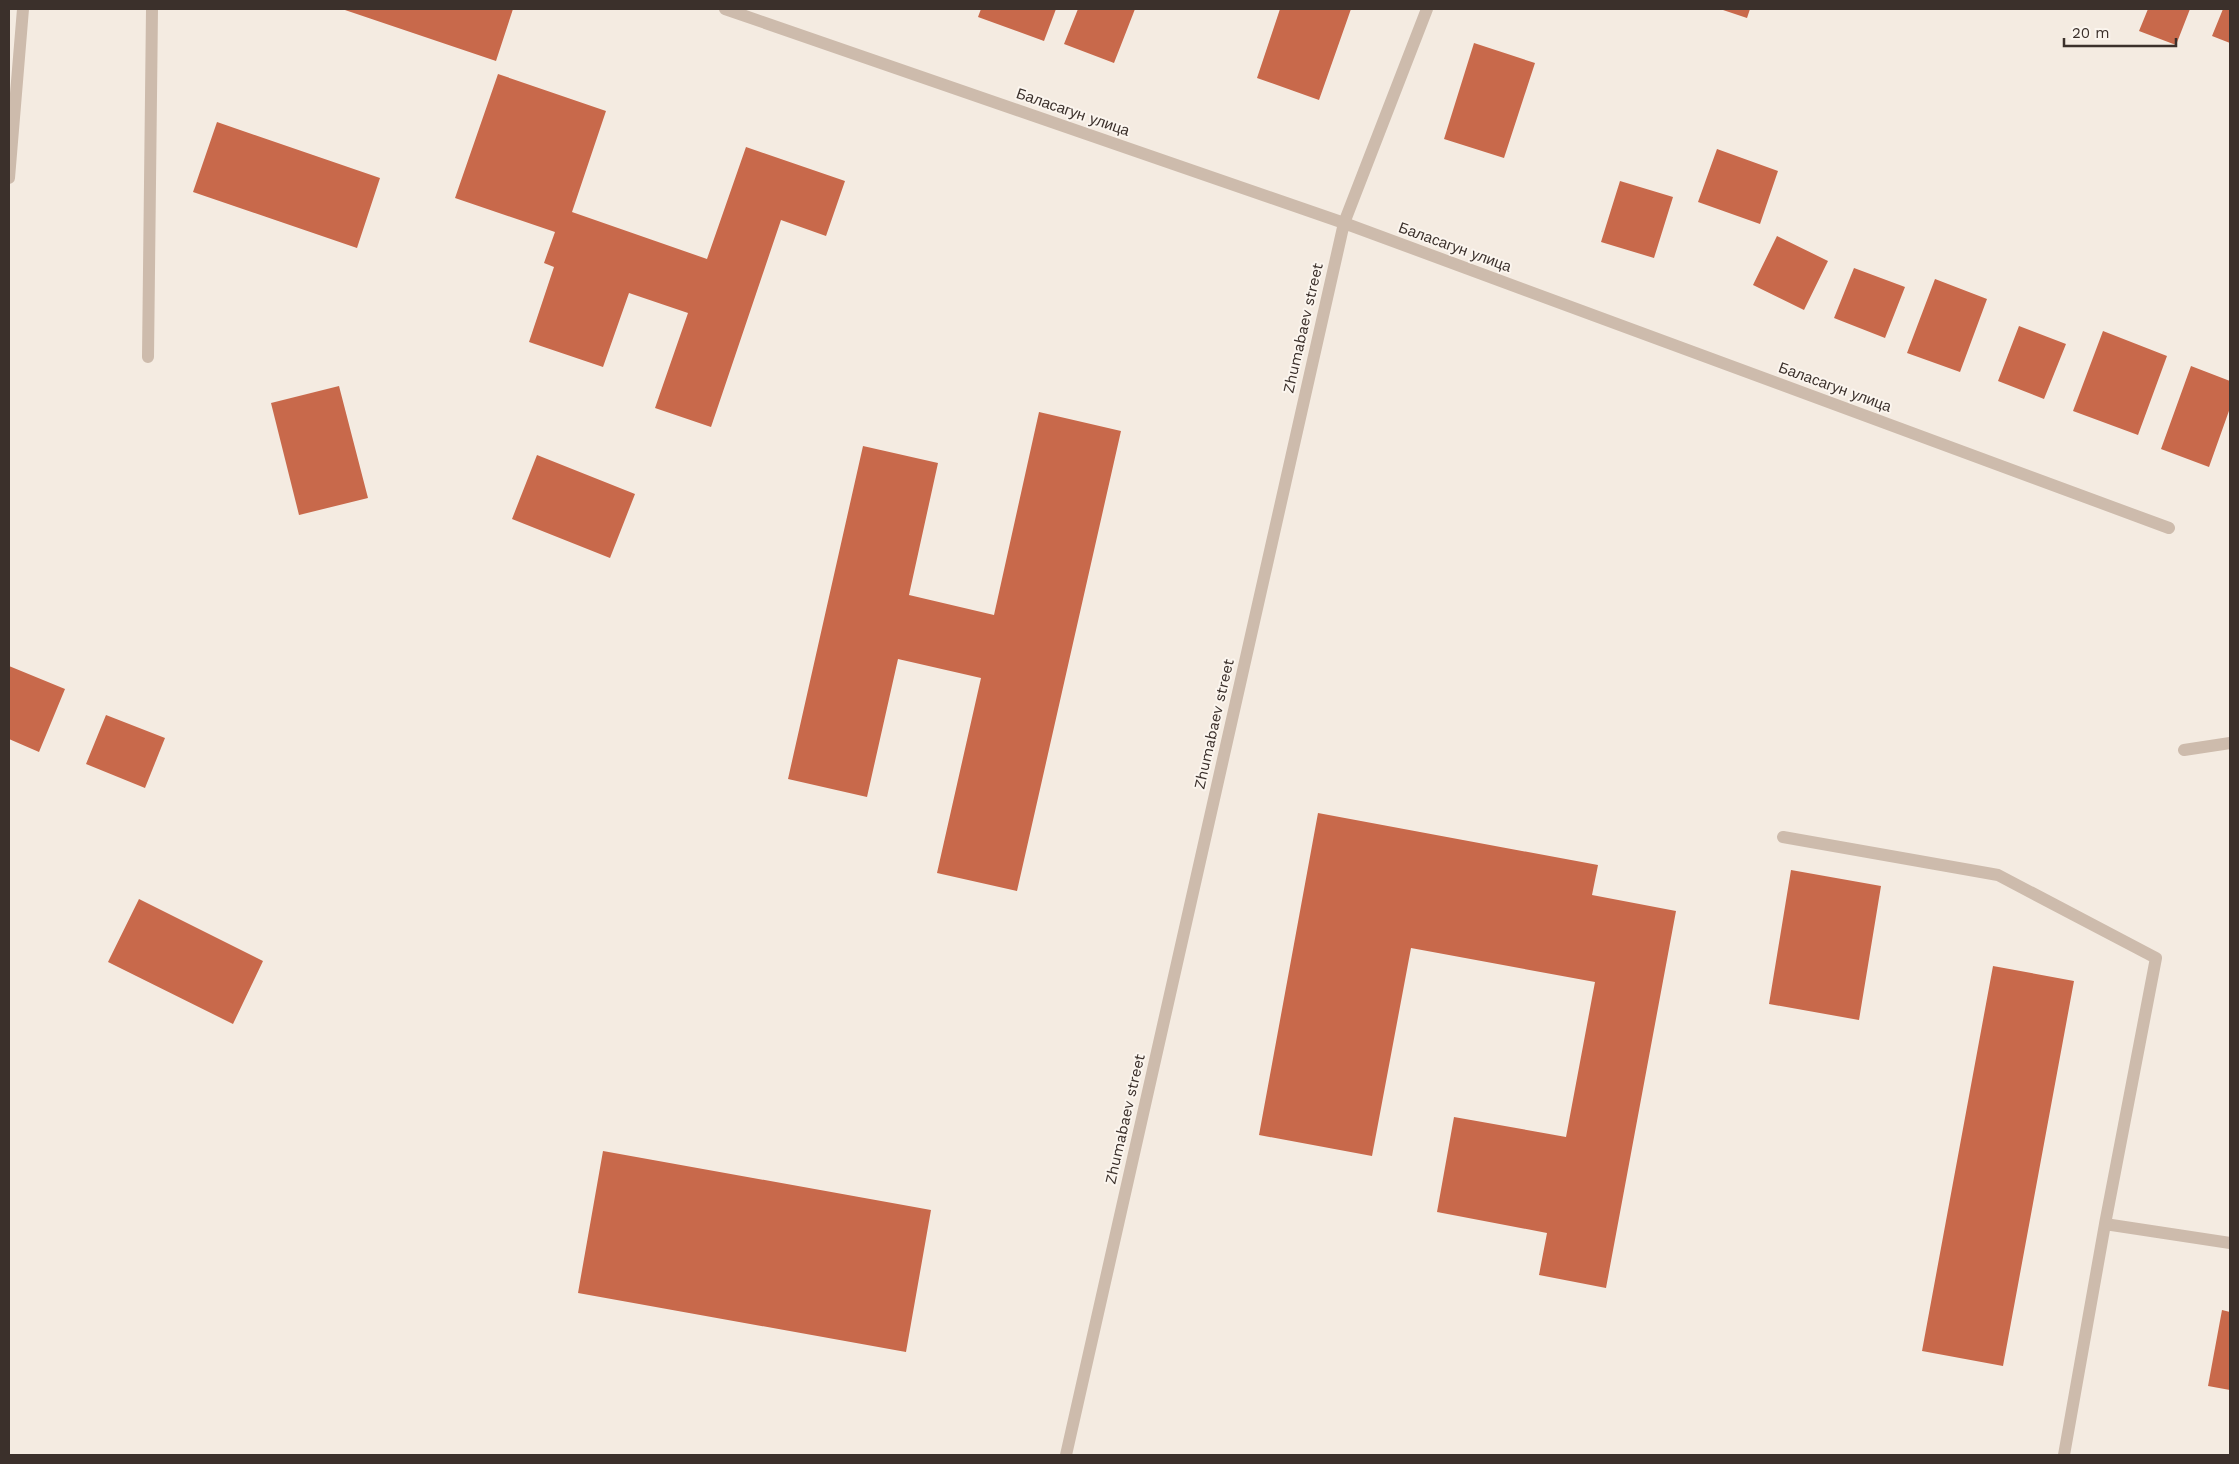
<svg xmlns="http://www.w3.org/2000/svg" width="2239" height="1464" font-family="'Work Sans',sans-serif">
<rect width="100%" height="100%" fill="#f4ebe1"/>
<path fill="#c8694b" d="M 342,9 L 513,9 L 496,61 Z
M 981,9 L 1056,9 L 1044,41 L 978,17 Z
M 1078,9 L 1135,9 L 1114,63 L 1064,44 Z
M 1280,9 L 1351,9 L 1319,100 L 1257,78 Z
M 1720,9 L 1750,9 L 1747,18 Z
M 2148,9 L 2190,9 L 2176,45 L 2139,31 Z
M 2223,9 L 2230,9 L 2230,43 L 2212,36 Z
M 1474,43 L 1535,63 L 1504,158 L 1444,139 Z
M 498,74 L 606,111 L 572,212 L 707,259 L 746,147 L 845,181 L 826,236 L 781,220 L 711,427 L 655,408 L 688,313 L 629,293 L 603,367 L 529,342 L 554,267 L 544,263 L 555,232 L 455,198 Z
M 217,122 L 380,178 L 357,248 L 193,192 Z
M 1717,149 L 1778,171 L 1760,224 L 1698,202 Z
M 1620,181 L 1673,197 L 1654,258 L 1601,242 Z
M 1777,236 L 1828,261 L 1804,310 L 1753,285 Z
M 1854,268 L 1905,287 L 1885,338 L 1834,318 Z
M 1935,279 L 1987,299 L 1960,372 L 1907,353 Z
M 2019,326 L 2066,344 L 2044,399 L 1998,381 Z
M 2103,331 L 2167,356 L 2138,435 L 2073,411 Z
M 2191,366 L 2230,381 L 2230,408 L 2209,467 L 2161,449 Z
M 339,386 L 368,498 L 299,515 L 271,403 Z
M 1039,412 L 1121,431 L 1017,891 L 937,873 L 981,678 L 898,659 L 867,797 L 788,779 L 863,446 L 938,463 L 909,595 L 994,615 Z
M 537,455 L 635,494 L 610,558 L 512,519 Z
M 9,666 L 65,689 L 39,752 L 9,739 Z
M 106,715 L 165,738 L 145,788 L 86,764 Z
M 1318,813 L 1598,865 L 1592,895 L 1676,911 L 1606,1288 L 1539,1275 L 1547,1233 L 1437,1212 L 1454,1117 L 1566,1137 L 1595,982 L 1411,948 L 1372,1156 L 1259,1135 Z
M 1791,870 L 1881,886 L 1859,1020 L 1769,1004 Z
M 139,899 L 263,961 L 233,1024 L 108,962 Z
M 1993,966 L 2074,981 L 2003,1366 L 1922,1351 Z
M 603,1151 L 931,1210 L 906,1352 L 578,1293 Z
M 2222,1310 L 2230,1312 L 2230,1390 L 2208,1386 Z"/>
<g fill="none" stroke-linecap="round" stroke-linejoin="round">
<path stroke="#cdbbac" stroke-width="12" d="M 148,357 L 152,9
M 2184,750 L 2230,743
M 1783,837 L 1998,875 L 2156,958 L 2105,1224
M 2064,1455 L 2105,1224 L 2230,1243"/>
<path stroke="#cdbbac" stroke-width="12" d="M 725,9 L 1344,223 L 2169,528
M 9,178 L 23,9
M 1066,1455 L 1344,223 L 1427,9"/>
</g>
<g text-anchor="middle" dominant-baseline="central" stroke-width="4" stroke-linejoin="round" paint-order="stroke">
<g font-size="15" fill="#3b302b" stroke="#fbf5ee">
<text transform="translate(1073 112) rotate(19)">Баласагун улица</text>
<text transform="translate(1455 247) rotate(20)">Баласагун улица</text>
<text transform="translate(1303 328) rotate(-77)">Zhumabaev street</text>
<text transform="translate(1835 387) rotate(20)">Баласагун улица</text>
<text transform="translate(1214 724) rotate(-77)">Zhumabaev street</text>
<text transform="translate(1125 1119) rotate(-77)">Zhumabaev street</text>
</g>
</g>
<rect width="2239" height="1464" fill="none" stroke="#3b302b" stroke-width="20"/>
<path d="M2064 38v8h112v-8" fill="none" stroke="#3b302b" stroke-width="2.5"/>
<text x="2072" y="38" font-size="15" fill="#3b302b" stroke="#fbf5ee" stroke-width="4" paint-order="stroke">20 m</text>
</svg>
